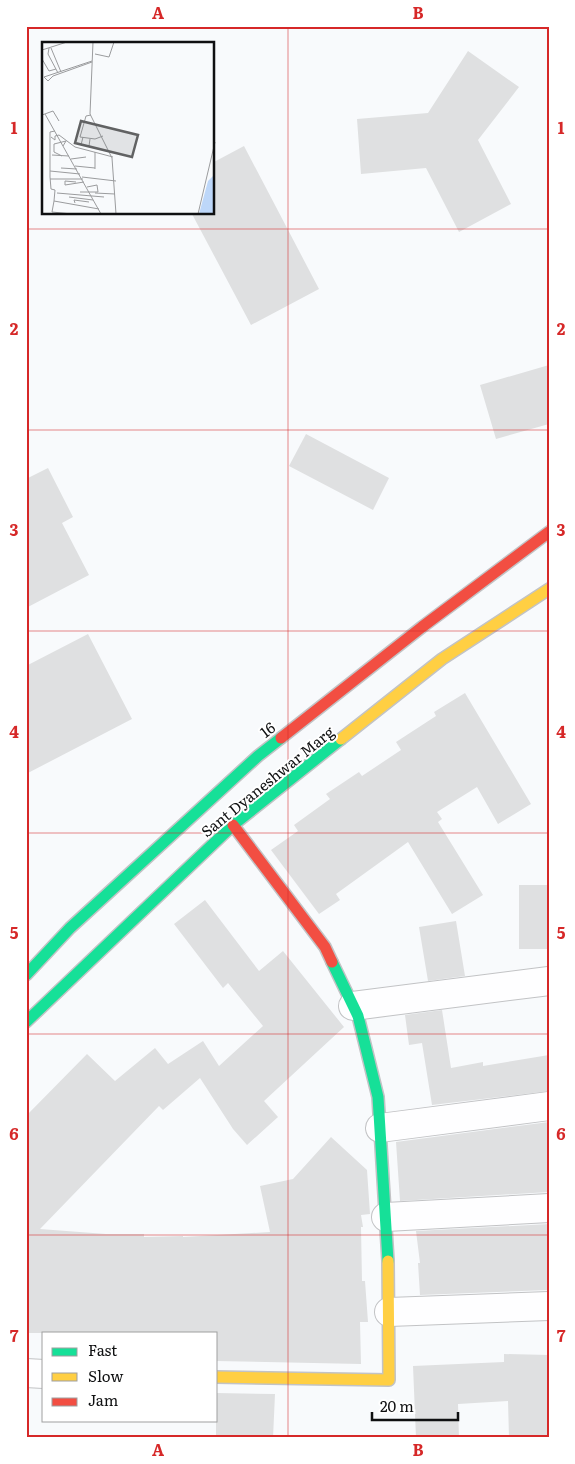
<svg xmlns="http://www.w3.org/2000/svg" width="575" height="1464" font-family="Literata,serif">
<rect width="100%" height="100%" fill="#f8fafc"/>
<path fill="#dfe0e1" d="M 468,51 L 519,87 L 478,140 L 511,204 L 459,232 L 426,168 L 361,174 L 357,119 L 428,113 Z
M 244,146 L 319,289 L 251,325 L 192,214 L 214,214 L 214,162 Z
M 549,365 L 549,424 L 496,439 L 480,385 Z
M 306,434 L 389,478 L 373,510 L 289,466 Z
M 48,468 L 73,517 L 62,523 L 89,575 L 26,608 L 26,479 Z
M 88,634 L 132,719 L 26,774 L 26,666 Z
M 465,693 L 531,804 L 498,824 L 477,787 L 437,812 L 442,819 L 438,822 L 483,895 L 452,914 L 408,842 L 336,894 L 340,900 L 319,914 L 271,850 L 298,831 L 294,825 L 330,799 L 326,794 L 359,772 L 362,776 L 401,750 L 396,742 L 436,716 L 434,712 Z
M 519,885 L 549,885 L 549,949 L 519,949 Z
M 205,900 L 259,971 L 283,951 L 344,1027 L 264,1101 L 278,1117 L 247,1145 L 233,1129 L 200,1078 L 163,1110 L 159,1106 L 40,1229 L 106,1234 L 144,1234 L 144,1237 L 183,1236 L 183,1237 L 270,1232 L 260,1186 L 293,1179 L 331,1137 L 367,1170 L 370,1214 L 361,1215 L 363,1227 L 361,1227 L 362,1281 L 365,1281 L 368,1322 L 360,1322 L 361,1364 L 216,1361 L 216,1333 L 26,1333 L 26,1116 L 87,1054 L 115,1081 L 155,1048 L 168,1064 L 203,1041 L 219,1066 L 263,1026 L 228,983 L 223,988 L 174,924 Z
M 456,921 L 465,976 L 428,981 L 419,927 Z
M 442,1010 L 451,1068 L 483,1062 L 483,1066 L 549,1055 L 549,1091 L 432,1105 L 422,1043 L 409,1045 L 405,1015 Z
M 549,1122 L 549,1192 L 400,1201 L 396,1142 Z
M 549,1224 L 549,1290 L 420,1295 L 418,1263 L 420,1263 L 416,1231 Z
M 504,1354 L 549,1355 L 549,1435 L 537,1435 L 537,1438 L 509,1438 L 508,1401 L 458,1404 L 459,1438 L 416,1438 L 413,1366 L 504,1362 Z
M 216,1393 L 275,1394 L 273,1438 L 216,1438 Z"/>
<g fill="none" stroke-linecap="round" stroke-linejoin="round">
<defs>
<path id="street" d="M 353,1006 L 549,981
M 380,1128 L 549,1106
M 386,1217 L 549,1208
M 389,1312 L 549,1306
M 26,1373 L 44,1374"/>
<path id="fast" d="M 332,962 L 358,1016 L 378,1097 L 388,1261
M 26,975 L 70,928 L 258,756 L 281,738
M 26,1022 L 233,825 L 341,739"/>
<path id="slow" d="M 341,739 L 442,659 L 549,589
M 216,1377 L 389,1380 L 388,1261"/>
<path id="jam" d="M 281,738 L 422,627 L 549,532
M 233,825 L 325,947 L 332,962"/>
</defs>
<use href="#street" stroke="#c2c3c5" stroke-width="30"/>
<use href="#fast" stroke="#c2c3c5" stroke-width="14"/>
<use href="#slow" stroke="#c2c3c5" stroke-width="14"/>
<use href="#jam" stroke="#c2c3c5" stroke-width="14"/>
<use href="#street" stroke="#fefeff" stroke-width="28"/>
<use href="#fast" stroke="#16e098" stroke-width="11"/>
<use href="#slow" stroke="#ffcf43" stroke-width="11"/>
<use href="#jam" stroke="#f24e42" stroke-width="11"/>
</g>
<path fill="none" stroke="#d62828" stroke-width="1" stroke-opacity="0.55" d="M 288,26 L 288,1438M 26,229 L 549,229M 26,430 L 549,430M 26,631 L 549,631M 26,833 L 549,833M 26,1034 L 549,1034M 26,1235 L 549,1235"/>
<g text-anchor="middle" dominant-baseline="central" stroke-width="4" stroke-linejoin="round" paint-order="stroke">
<g font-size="15" fill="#0f1011" stroke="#fff">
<text transform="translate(267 729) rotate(-38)">16</text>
<text transform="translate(267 781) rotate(-39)">Sant Dyaneshwar Marg</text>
</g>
</g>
<g transform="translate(42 42)">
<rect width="172" height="172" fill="#f8fafc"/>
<path d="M 172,133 L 172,172 L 157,172 L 166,139 Z" fill="#bdd7f9"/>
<path fill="none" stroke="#9b9c9e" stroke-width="1" d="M 51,0 L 48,72 L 70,116 L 74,172M 7,6 L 6,12 L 16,31M 9,6 L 19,30M 0,8 L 25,0M 53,12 L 67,15 L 72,0M 0,17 L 7,29 L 14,27M 50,19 L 2,35 L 6,39 L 11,34 L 50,20M 3,72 L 59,172M 0,73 L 11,69 L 17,79M 49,73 L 44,74 L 38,95 L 53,97 L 61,94M 13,89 L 8,90 L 8,135 L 9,147 L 13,148 L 12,159 L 57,167M 9,95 L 13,98 L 13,94 L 17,93 L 33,105 L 71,115M 41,95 L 39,103 L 47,104 L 48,97M 10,113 L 27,114M 20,114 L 12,110 L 12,102 L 24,99 L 21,104M 29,117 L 44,115M 33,124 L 53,126M 19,126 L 35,127M 53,127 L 53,110M 8,129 L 38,132M 40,135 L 74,139M 8,137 L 41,137M 23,143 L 42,140M 23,143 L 23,139 L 34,140M 38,150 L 56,150 L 55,143 L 45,145M 15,151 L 62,155M 53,151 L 73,152M 27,155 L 51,158M 12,159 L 10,170 L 30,172M 33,161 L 32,158 L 47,160M 156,172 L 173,100"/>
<path fill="#616263" fill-opacity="0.15" stroke="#616263" stroke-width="2.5" d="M 39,79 L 96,93 L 90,115 L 33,101 Z"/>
<rect width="172" height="172" fill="none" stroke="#0f1011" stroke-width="2.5"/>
</g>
<rect width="575" height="1464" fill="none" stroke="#ffffff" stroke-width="55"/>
<rect x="42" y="1332" width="175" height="90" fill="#ffffff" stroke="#9f9fa0"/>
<rect x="52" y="1348" width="25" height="8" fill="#16e098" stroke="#9f9fa0"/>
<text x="88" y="1356" font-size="15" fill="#0f1011">Fast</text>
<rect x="52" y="1373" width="25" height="8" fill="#ffcf43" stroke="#9f9fa0"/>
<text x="88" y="1382" font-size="15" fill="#0f1011">Slow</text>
<rect x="52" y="1398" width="25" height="8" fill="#f24e42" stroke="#9f9fa0"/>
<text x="88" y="1406" font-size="15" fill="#0f1011">Jam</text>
<path d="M372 1412v8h86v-8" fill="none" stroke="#0f1011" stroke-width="2.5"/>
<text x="380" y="1412" font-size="15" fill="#0f1011" stroke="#ffffff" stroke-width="4" paint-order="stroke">20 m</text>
<rect x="28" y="28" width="520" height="1408" fill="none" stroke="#d62828" stroke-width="2"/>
<g font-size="16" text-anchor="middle" font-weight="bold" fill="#d62828">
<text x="158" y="19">A</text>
<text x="418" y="19">B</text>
<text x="14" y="134">1</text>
<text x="561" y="134">1</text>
<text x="14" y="335">2</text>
<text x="561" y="335">2</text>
<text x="14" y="536">3</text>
<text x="561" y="536">3</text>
<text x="14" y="738">4</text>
<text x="561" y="738">4</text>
<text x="14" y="939">5</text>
<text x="561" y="939">5</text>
<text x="14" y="1140">6</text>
<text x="561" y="1140">6</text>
<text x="14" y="1342">7</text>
<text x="561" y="1342">7</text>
<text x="158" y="1456">A</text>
<text x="418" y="1456">B</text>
</g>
</svg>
